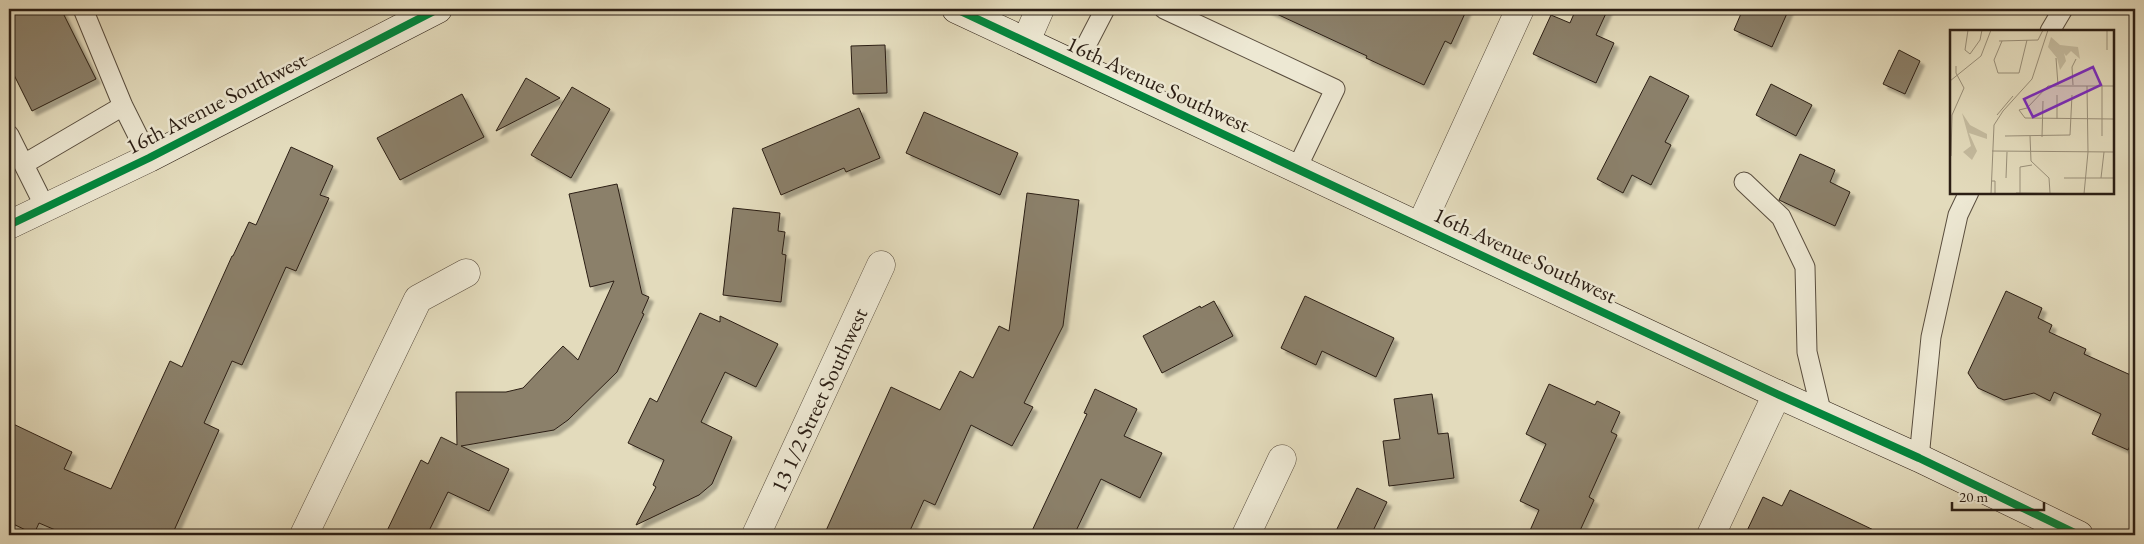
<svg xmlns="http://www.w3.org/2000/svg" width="2144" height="544" font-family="'EB Garamond',serif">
<defs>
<filter id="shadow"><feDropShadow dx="4.5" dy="4.5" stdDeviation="1" flood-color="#0004"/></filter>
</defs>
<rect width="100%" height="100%" fill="#e3dbbc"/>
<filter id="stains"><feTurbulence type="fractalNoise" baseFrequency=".004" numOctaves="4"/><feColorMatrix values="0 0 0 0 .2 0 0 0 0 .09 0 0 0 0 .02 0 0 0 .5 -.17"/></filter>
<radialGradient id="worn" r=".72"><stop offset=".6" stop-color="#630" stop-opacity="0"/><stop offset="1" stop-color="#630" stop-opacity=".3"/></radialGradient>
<path fill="#8b806b" stroke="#2b1e14" filter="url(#shadow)" d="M 9,9 L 61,9 L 96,79 L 32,111 L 9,65 Z
M 1266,9 L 1467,9 L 1451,44 L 1445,41 L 1424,85 L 1366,58 L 1367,56 Z
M 1576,9 L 1608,9 L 1596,35 L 1614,43 L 1596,83 L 1533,54 L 1551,15 L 1570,23 Z
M 1743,9 L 1789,9 L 1772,47 L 1734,30 Z
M 885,45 L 887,93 L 853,94 L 851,46 Z
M 1899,50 L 1920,61 L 1905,94 L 1883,84 Z
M 1650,76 L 1689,96 L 1665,142 L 1671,145 L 1651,185 L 1632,175 L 1623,193 L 1597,179 Z
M 526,78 L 560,98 L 496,131 Z
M 1771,84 L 1812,105 L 1796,136 L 1756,115 Z
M 572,87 L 610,109 L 571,178 L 531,155 Z
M 462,94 L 484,137 L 400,180 L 377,138 Z
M 859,108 L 880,158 L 846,172 L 844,168 L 781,195 L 762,149 Z
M 924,112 L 1018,153 L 1000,195 L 906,153 Z
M 291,147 L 333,166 L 320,195 L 329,198 L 296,271 L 286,267 L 242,365 L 232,361 L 204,423 L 219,430 L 172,535 L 67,535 L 39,523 L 34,534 L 9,522 L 9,422 L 72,452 L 64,469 L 111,489 L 170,361 L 182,367 L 232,256 L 233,256 L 249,222 L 256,225 Z
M 1800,154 L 1835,170 L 1830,182 L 1850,192 L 1835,226 L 1779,200 Z
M 617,184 L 642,294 L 649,297 L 642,313 L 644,314 L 617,372 L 568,420 L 554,430 L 461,446 L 509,469 L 489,511 L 448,492 L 427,535 L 385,535 L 421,460 L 428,464 L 441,437 L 457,445 L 456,392 L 506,392 L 523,388 L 563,346 L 578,360 L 614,281 L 590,287 L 569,194 Z
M 1027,193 L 1079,200 L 1063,326 L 1024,403 L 1033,407 L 1012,446 L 971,425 L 935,505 L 924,500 L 908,535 L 824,535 L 891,387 L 940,410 L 960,371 L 973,378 L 999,326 L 1009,331 Z
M 733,208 L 780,213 L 778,231 L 785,232 L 782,254 L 786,255 L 781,302 L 723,295 Z
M 2006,291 L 2042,308 L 2038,318 L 2052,325 L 2049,332 L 2086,349 L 2084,354 L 2135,377 L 2135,435 L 2128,450 L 2092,434 L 2101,414 L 2054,392 L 2050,401 L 2034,393 L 2004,400 L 1978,388 L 1968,373 Z
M 1305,296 L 1394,338 L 1376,377 L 1322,351 L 1316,365 L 1281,348 Z
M 1214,301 L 1233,336 L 1162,373 L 1143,336 L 1200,306 L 1201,308 Z
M 700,313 L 720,322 L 720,316 L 778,344 L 756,387 L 725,372 L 701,422 L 732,437 L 712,484 L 699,495 L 636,525 L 656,487 L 653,485 L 664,460 L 628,443 L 650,398 L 657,402 Z
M 1549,384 L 1595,405 L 1597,401 L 1620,412 L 1611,432 L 1617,435 L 1589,497 L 1594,500 L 1578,535 L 1528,535 L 1539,510 L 1520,501 L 1546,444 L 1526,434 Z
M 1095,389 L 1137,409 L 1124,436 L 1162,453 L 1140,498 L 1101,479 L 1074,535 L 1030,535 L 1087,414 L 1084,413 Z
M 1432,394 L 1438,434 L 1448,433 L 1454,478 L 1389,486 L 1383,441 L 1400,439 L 1394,399 Z
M 1357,488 L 1387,502 L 1371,535 L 1334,535 Z
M 1790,490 L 1884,535 L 1745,535 L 1763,497 L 1782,506 Z"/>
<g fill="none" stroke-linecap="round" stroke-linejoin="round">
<defs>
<path id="lane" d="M 83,9 L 123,106 L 149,158
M 1164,9 L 1335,89 L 1297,168
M 2050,31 L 2063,9
M 1076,65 L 1105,9
M 9,135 L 45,207
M 24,164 L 123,106
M 1744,182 L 1781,217 L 1805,267 L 1807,352 L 1822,415
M 1919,458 L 1931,337 L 1958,215 L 1969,192"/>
<g id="street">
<path d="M 1026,41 L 1040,9"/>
<path d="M 1421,225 L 1520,9"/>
<path d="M 304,535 L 418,299 L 466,273"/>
<path id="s1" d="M 756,535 L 881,265"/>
<path d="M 1246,535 L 1282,459"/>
<path d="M 1711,535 L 1777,394"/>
</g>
<path id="secondary" d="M 956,9 L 1777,394 L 1919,458 L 2079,535
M 9,225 L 149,158 L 438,9"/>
</defs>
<use href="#lane" stroke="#594d3e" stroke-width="21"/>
<use href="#street" stroke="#594d3e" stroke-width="29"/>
<use href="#secondary" stroke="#2b1e14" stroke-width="29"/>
<use href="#lane" stroke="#ede8d3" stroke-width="19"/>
<use href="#street" stroke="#ede8d3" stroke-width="28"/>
<use href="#secondary" stroke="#ede8d3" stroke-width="28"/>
<defs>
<path id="cycleway" d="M 956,9 L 1777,394 L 1919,458 L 2079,535
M 9,225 L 149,158 L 438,9"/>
</defs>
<use href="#cycleway" stroke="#ede8d3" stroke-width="11"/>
<use href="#cycleway" stroke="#00873e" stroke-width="8"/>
</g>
<g text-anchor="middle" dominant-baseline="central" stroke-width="5" stroke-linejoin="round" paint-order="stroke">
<g font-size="22" fill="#2b1e14" stroke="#ede8d3">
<text transform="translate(1158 84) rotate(25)">16th Avenue Southwest</text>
<text transform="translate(216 103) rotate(-27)">16th Avenue Southwest</text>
<text transform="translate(1525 255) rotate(25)">16th Avenue Southwest</text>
<text stroke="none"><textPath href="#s1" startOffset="149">13 1/2 Street Southwest</textPath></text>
</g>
</g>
<g transform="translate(1950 30)">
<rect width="164" height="164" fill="#e3dbbc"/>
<path d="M 101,7 L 110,15 L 128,17 L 130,29 L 121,21 L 116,26 L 114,23 L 116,31 L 110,40 L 107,28 L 98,17 ZM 12,83 L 20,95 L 37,104 L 37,109 L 19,103 L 27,121 L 22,130 L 13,122 L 21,116 Z" fill="#c4bb9f"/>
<path fill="none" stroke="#998f79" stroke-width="1" d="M 18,0 L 15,20 L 20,24 L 30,10 L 32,0M 49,11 L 88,10 L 93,0M 52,11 L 44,30 L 48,43 L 69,43 L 77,10M 157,20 L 157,0M 106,28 L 108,55M 0,51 L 31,26 L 41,0M 123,55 L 122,37 L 126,29M 152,56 L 152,106M 107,65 L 107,89M 69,80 L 77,78 L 98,56 L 164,56M 69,80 L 75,88 L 164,89M 47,85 L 63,66M 55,106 L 120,105 L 122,65M 80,106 L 81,131 L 99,148 L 100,163M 92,107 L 93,71M 42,121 L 164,122M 1,126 L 2,85 L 14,58 L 6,43 L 6,36M 56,148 L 57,122M 114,148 L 164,148M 151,148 L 154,122M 42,151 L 45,151 L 45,164M 66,163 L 164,164M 70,163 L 70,137 L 82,135M 41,164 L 44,95 L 53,81 L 82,49 L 98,0M 134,164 L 138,122 L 137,56"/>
<path fill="#7b2cbf" fill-opacity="0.15" stroke="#7b2cbf" stroke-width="2.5" d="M 143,37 L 151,55 L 83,87 L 74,69 Z"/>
<rect width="164" height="164" fill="none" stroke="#2b1e14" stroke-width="2.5"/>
</g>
<rect width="2144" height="544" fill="none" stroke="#e3dbbc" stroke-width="30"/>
<rect x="10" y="10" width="2124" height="524" fill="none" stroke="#2b1e14" stroke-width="2.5"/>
<rect x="15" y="15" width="2114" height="514" fill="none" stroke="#2b1e14"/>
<path d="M1952 502v8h92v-8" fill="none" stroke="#2b1e14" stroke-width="2.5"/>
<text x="1959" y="502" font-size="15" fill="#2b1e14" stroke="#ede8d3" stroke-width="4" paint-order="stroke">20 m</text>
<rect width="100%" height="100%" filter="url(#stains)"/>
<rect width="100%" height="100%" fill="url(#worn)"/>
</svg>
